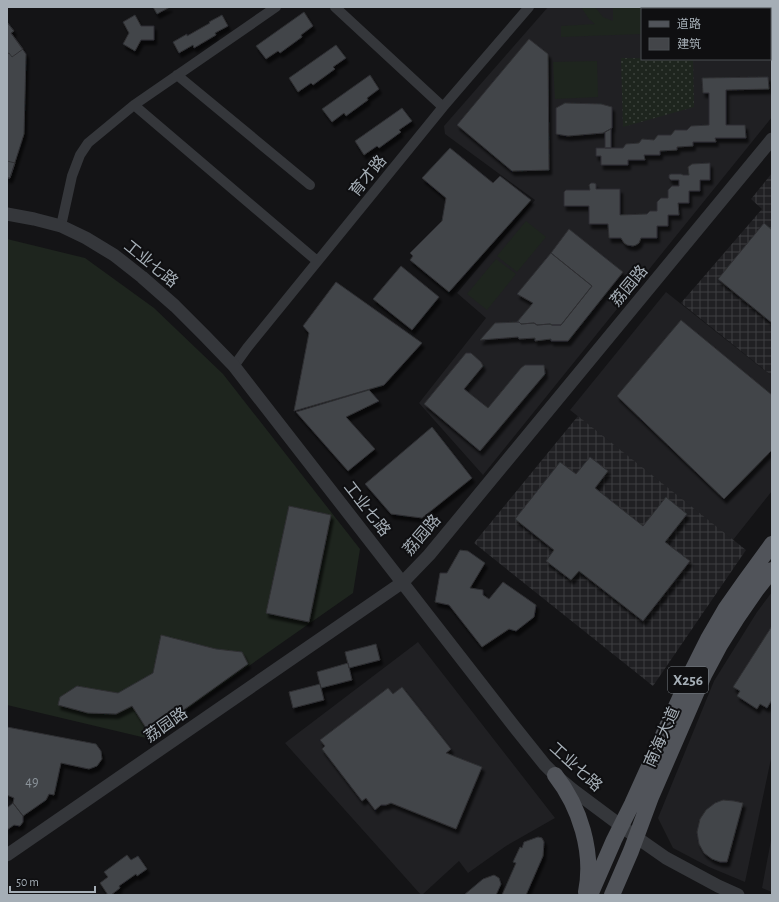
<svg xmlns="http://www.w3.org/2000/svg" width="779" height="902" font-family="'Alegreya Sans','Noto Sans SC',sans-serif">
<defs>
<pattern id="industrial-grid" width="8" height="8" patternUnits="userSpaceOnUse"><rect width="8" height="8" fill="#202023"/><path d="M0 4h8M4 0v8" fill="none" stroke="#3d3e41"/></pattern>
<pattern id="grass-dots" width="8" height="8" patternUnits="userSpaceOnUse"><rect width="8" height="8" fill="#1e251e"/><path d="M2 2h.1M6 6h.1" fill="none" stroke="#3c423c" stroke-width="1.8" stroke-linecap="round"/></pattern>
<filter id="shadow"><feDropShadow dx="2.5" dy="4.5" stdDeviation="1" flood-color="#0009"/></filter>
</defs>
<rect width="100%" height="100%" fill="#141416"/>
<path fill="#202023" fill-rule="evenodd" d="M 548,7 L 772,7 L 772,117 L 483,475 L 419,403 L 486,318 L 457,293 L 535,200 L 445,134 L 444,126 ZM 642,9 L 770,9 L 770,59 L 642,59 Z
M 666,292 L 772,376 L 772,491 L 733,540 L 570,410 Z
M 772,592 L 772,754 L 745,882 L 709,867 L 673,848 L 658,818 L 714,681 L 757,612 Z
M 418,642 L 555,818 L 506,846 L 468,873 L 459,861 L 422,895 L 421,895 L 285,743 Z
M 772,835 L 772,892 L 762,888 Z"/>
<path fill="url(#industrial-grid)" d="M 772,173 L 772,376 L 681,303 L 762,209 L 751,199 Z
M 578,416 L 746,550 L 653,686 L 474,543 Z"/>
<path fill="url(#grass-dots)" d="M 621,58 L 693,59 L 694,107 L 623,127 Z"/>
<path fill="#1e251e" d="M 581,7 L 595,7 L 603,17 L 613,21 L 613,7 L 703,7 L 703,9 L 642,9 L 642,34 L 561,37 L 561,26 L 595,24 L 589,19 Z
M 597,61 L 598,97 L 555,99 L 553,62 Z
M 526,221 L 546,237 L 517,272 L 497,256 Z
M 7,239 L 85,258 L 154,308 L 223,374 L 360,549 L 353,593 L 146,738 L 7,705 Z
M 496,259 L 516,274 L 487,310 L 467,294 Z"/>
<path fill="#434549" stroke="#2e2f32" filter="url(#shadow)" d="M 153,7 L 170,7 L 157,14 Z
M 304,12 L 313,26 L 301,35 L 302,37 L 280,53 L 278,51 L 266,59 L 256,46 Z
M 135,15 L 141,26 L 154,26 L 154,40 L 141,40 L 135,51 L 123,44 L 129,33 L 123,22 Z
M 222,15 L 228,26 L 215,33 L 216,35 L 194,48 L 193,45 L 179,53 L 173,42 L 187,34 L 187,36 L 210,23 L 209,22 Z
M 7,22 L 14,31 L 11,33 L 26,54 L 24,134 L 10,178 L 7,178 Z
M 7,22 L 14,31 L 11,33 L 23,49 L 12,57 L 9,53 L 7,54 Z
M 529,39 L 548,54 L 549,170 L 512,171 L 457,125 Z
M 336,45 L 346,58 L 333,67 L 335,69 L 313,85 L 311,83 L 298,92 L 289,78 Z
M 370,75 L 379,89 L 367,98 L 368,100 L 346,116 L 344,113 L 332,122 L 322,109 Z
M 768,77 L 769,89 L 726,90 L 726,125 L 745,125 L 746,138 L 715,138 L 716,142 L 693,142 L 693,146 L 677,147 L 677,150 L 660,151 L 660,155 L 644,155 L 645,160 L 628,160 L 628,165 L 601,165 L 601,156 L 596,156 L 596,148 L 623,148 L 626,144 L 639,143 L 642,139 L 654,140 L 658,135 L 671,135 L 675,130 L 687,130 L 691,126 L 709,125 L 709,93 L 703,93 L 702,78 Z
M 565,103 L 601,104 L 612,107 L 612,128 L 603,133 L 568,136 L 556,134 L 556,108 Z
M 402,108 L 412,121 L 399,130 L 401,132 L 379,148 L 377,146 L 364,155 L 355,141 Z
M 611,129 L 611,148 L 605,148 L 605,132 Z
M 450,148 L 493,183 L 500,176 L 531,200 L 449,292 L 410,260 L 413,256 L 410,253 L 442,221 L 446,198 L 422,178 Z
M 7,161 L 15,163 L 10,178 L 7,178 Z
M 710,163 L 710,180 L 700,180 L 700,191 L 689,191 L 689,203 L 678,203 L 679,215 L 668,215 L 668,226 L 657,226 L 657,238 L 641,238 L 639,243 L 636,245 L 633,246 L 627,245 L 624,243 L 621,238 L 609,238 L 608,224 L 589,224 L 589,206 L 564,206 L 564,192 L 566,190 L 590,190 L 589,185 L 591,183 L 594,183 L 596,184 L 596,189 L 620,189 L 620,215 L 647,214 L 650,211 L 657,211 L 657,202 L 661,198 L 668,198 L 668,190 L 672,186 L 679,186 L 679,180 L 671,180 L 669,178 L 669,175 L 671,174 L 681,174 L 683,175 L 689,175 L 688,167 L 692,164 Z
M 764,223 L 772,230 L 772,323 L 718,279 Z
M 569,229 L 623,272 L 568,341 L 551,341 L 551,339 L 535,341 L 535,338 L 519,339 L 518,337 L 480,340 L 495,323 L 519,322 L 521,324 L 534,323 L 537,325 L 550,324 L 552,325 L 561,325 L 592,286 L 551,253 Z
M 551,253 L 592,286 L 561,325 L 552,325 L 550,324 L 537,325 L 534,323 L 521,324 L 519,322 L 517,322 L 533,303 L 517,294 Z
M 401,266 L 439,297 L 412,330 L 373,299 Z
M 336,282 L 422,343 L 384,385 L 294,411 L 309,333 L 303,326 Z
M 681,320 L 772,395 L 772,450 L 724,499 L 617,396 Z
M 466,353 L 471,353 L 481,362 L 483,366 L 464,389 L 488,408 L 521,368 L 525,365 L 544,365 L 545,374 L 480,451 L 424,404 Z
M 369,390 L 379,401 L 346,417 L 375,449 L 348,471 L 296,412 Z
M 432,427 L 472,478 L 422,518 L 391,514 L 365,484 Z
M 590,457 L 608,471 L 595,488 L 643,526 L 666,497 L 687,514 L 665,542 L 690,561 L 643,621 L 579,571 L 571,580 L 546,561 L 554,550 L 515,519 L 560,462 L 576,474 Z
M 289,506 L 331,515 L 309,622 L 266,613 Z
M 460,550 L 468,551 L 485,563 L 470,588 L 483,590 L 483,595 L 489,599 L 503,582 L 536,605 L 534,617 L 516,631 L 509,629 L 482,647 L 449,605 L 435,602 L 440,573 L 447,573 Z
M 772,626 L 772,700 L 767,708 L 760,704 L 757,709 L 737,696 L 740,691 L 733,687 Z
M 161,635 L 216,649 L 242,652 L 248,664 L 150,734 L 132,706 L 116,714 L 88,713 L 58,705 L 60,697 L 77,686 L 118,693 L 153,673 Z
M 376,644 L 380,660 L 349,668 L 345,652 Z
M 348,663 L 352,680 L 321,688 L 317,672 Z
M 320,684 L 324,700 L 293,708 L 289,692 Z
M 402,687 L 451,749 L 446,753 L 482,767 L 456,829 L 391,803 L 386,805 L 381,805 L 375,810 L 366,798 L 362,801 L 322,749 L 325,746 L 320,740 L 388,688 L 393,694 Z
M 7,727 L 96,744 L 101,751 L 102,759 L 97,766 L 89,769 L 61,763 L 54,795 L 49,794 L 46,800 L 23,816 L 13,803 L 14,798 L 7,795 Z
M 723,800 L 734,801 L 743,803 L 727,862 L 720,862 L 712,859 L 704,853 L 699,844 L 697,832 L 700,819 L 706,810 L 715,803 Z
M 13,803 L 23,816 L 23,822 L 20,826 L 14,825 L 7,830 L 7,808 Z
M 538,837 L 542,838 L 544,842 L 543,856 L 526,895 L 502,895 L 516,863 L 513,862 L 520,847 L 522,848 L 524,842 Z
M 127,855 L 131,860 L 138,856 L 147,869 L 137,876 L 136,874 L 119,886 L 120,888 L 111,895 L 108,895 L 100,883 L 108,877 L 104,872 Z
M 494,875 L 499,878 L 501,884 L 496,895 L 464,895 L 483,879 Z"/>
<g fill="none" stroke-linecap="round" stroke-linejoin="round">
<path stroke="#35373b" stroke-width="10" d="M 335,7 L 443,107
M 177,75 L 310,185
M 134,105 L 317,261
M 61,226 L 72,176 L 80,155 L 88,143 L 134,105 L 276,7
M 234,366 L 247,348 L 443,107 L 529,7"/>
<path stroke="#35373b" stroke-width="13" d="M 7,214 L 34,219 L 61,226 L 86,238 L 114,255 L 142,277 L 175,306 L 204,335 L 234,366 L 513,725 L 545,765 L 555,775 L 573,790 L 636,837 L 666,858 L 718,886 L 738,895
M 7,855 L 403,582 L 429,555 L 772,139"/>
<path stroke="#51545a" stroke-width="16" d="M 555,775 C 580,807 594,852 586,892
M 590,895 L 614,840 L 632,804 L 693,669 L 708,639 L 726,608 L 745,581 L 772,544
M 612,895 L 631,851 L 651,797 L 704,675 L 720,645 L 737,618 L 757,589 L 772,570"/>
</g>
<g text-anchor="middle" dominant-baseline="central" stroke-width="4" stroke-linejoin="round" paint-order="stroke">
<g font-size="14" fill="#8c949b">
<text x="32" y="782">49</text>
</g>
<rect fill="#0f0f11" stroke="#787e84" stroke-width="1" x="668" y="667" width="40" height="26" rx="3"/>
<g font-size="15" font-weight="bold" fill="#a5aeb6">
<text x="688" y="680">X256</text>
</g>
<g font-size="16" fill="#a5aeb6" stroke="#0f0f11">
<text transform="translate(368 176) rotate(-51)">育才路</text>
<text transform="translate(151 264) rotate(39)">工业七路</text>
<text transform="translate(629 286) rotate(-50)">荔园路</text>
<text transform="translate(367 509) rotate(52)">工业七路</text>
<text transform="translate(422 535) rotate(-49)">荔园路</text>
<text transform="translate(166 725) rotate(-35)">荔园路</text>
<text transform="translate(662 737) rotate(-66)">南海大道</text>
<text transform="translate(576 767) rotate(42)">工业七路</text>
</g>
</g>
<rect width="779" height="902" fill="none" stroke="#a5aeb6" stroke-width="16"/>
<rect x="641" y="8" width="130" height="52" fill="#0f0f11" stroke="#4b4f53"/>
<rect x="649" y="21" width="20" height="6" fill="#51545a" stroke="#4b4f53"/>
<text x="677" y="28" font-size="12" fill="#a5aeb6">道路</text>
<rect x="649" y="38" width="20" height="12" fill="#434549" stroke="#4b4f53"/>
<text x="677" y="48" font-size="12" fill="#a5aeb6">建筑</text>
<path d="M10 886v6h85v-6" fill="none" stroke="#a5aeb6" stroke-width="2"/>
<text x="16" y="886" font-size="12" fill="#a5aeb6" stroke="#0f0f11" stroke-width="3" paint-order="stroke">50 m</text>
</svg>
